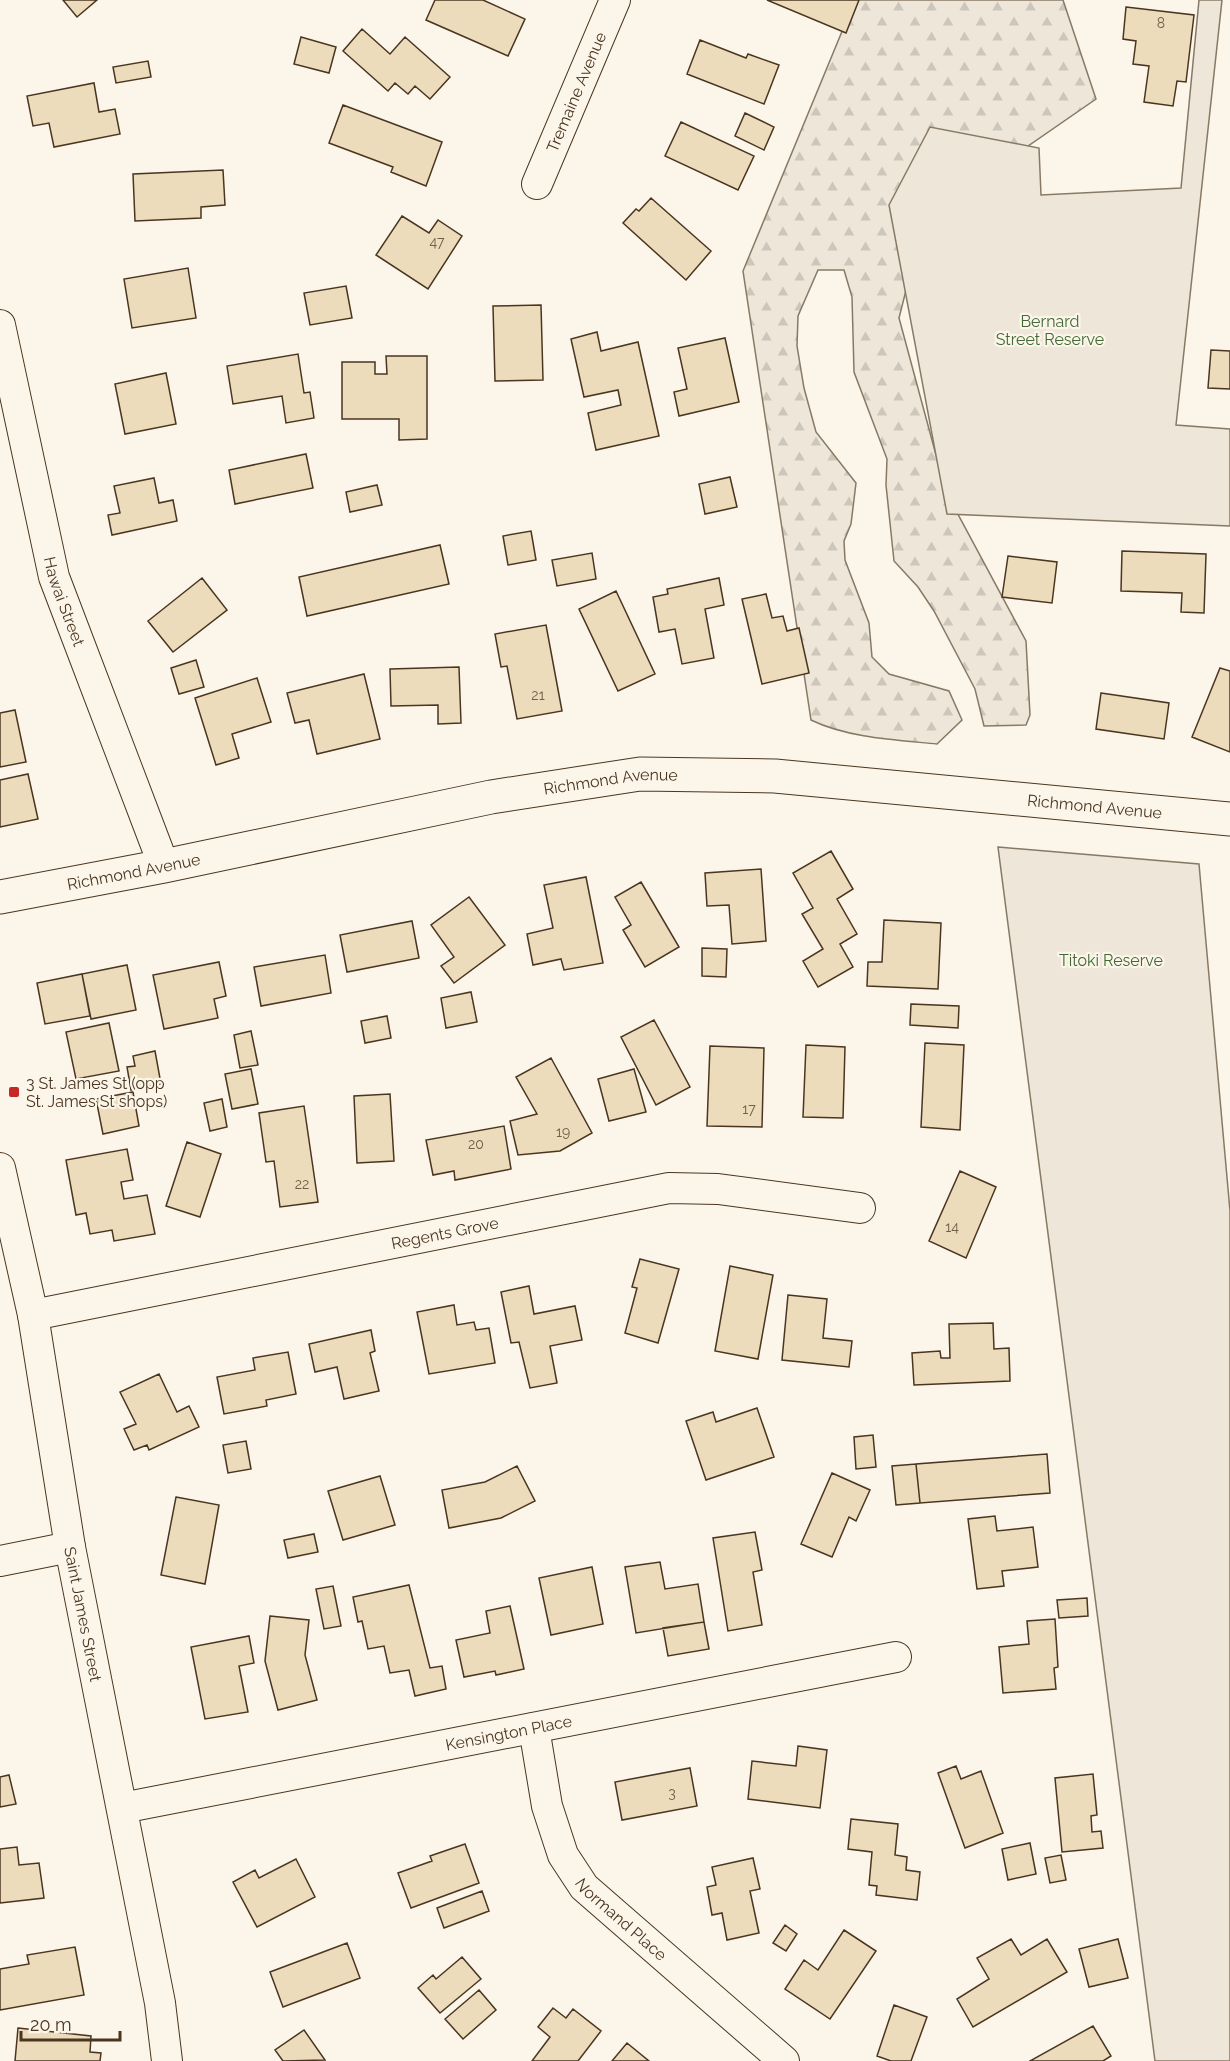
<svg xmlns="http://www.w3.org/2000/svg" width="1230" height="2061" viewBox="0 0 1230 2061" font-family="Raleway,sans-serif">
  <defs>
    <pattern id="forest-firs" width="22" height="20" patternUnits="userSpaceOnUse" patternTransform="scale(1.5)"><rect width="22" height="20" fill="#ede6d9"/><path d="M5 1l3.5 6h-7zM16 11l3.5 6h-7z" fill="#cdc6ba"/></pattern>
  </defs>
  <rect width="100%" height="100%" fill="#fbf6e9"/>
  <path fill="url(#forest-firs)" stroke="#887966" stroke-width="1.5" d="M855 0H1063L1096 99 982 178 928 203 899 318 946 492 1026 641 1030 715 1026 725 984 726 975 689 934 611 918 587 894 561 886 485 887 459 854 372 852 297 844 270H818L798 316 797 346 804 388 816 432 856 483 851 524 844 541 845 560 869 623 872 657 889 674 949 691 962 720 937 744C897 740 848 738 811 720L743 271Z"/>
  <path fill="#ede6d9" stroke="#887966" stroke-width="1.5" d="M1199 0H1222L1176 425 1230 429V526L947 514 889 205 930 127 1039 148 1041 195 1181 188Z
    M998 847 1199 864 1230 1211V2061H1155Z"/>
  <path fill="#ecdcbc" stroke="#4a3520" stroke-width="1.5" d="M63 0H97L77 17Z
    M435 0H483L525 19 508 56 426 20Z
    M767 0H859L846 33Z
    M1126 7 1194 15 1186 82 1177 81 1173 106 1144 102 1149 66 1133 64 1136 41 1123 39Z
    M362 29 390 54 405 37 450 77 430 99 415 86 408 94 395 83 388 91 343 51Z
    M301 37 336 47 329 73 294 64Z
    M700 40 746 58 748 54 779 65 764 104 687 74Z
    M148 61 151 77 116 83 113 67Z
    M94 83 99 112 115 109 120 134 54 147 49 123 33 126 27 96Z
    M343 105 442 142 426 186 391 172 393 167 329 143Z
    M745 113 774 127 764 150 735 136Z
    M681 122 754 156 738 190 665 156Z
    M223 170 225 205 201 207V218L135 221 133 174Z
    M651 198 711 251 686 280 623 223 636 209 639 211Z
    M402 216 429 233 438 220 462 236 428 289 376 255Z
    M188 268 196 318 132 328 124 279Z
    M346 286 352 318 310 325 304 293Z
    M541 305 543 380 495 381 493 306Z
    M597 332 601 351 638 342 659 436 596 450 588 413 621 405 618 390 584 397 571 339Z
    M725 338 739 402 679 416 674 392 687 389 678 348Z
    M1211 350 1230 351V389L1208 388Z
    M298 354 304 393 310 392 314 418 286 423 282 396 233 404 227 366Z
    M386 356H427V439L399 440V419H342V362H375V374H387Z
    M166 373 176 424 125 434 115 384Z
    M306 454 313 488 235 504 229 470Z
    M730 477 737 507 705 514 699 484Z
    M154 478 159 503 173 500 177 521 112 535 108 515 120 513 114 486Z
    M377 485 382 505 350 512 346 492Z
    M531 531 536 560 508 565 503 536Z
    M440 545 449 584 307 616 299 577Z
    M1122 551 1206 554 1204 613 1181 612 1182 593 1121 591Z
    M592 553 596 579 557 586 552 560Z
    M1008 556 1057 562 1052 603 1002 597Z
    M202 578 227 610 173 652 148 621Z
    M719 578 724 605 705 609 714 658 682 664 675 629 659 632 653 597 668 594 667 589Z
    M616 591 655 674 618 691 579 609Z
    M766 594 772 618 783 616 787 631 799 628 809 673 762 684 742 599Z
    M546 625 562 711 517 719 507 666 501 667 495 634Z
    M196 660 204 687 179 694 171 668Z
    M459 667 461 723 438 724V705L391 706 390 669Z
    M1220 668 1230 671V752L1192 737Z
    M364 674 380 739 317 754 309 720 295 723 287 693Z
    M257 678 271 722 232 734 239 758 216 765 195 698Z
    M1101 693 1169 703 1164 739 1096 729Z
    M15 710 26 762 0 767V713Z
    M28 774 38 819 0 827V780Z
    M831 851 853 889 837 899 857 934 840 944 853 967 818 987 803 961 823 949 802 914 813 908 793 873Z
    M761 869 766 941 732 944 729 905 707 906 705 873Z
    M586 877 603 963 564 970 561 959 533 965 527 934 553 928 544 885Z
    M641 882 679 947 645 967 623 930 631 925 615 897Z
    M469 897 505 945 454 983 441 966 454 957 431 925Z
    M884 920 941 923 938 989 867 986 868 962H882Z
    M412 921 419 958 347 972 340 935Z
    M702 948 727 949 726 977 702 976Z
    M325 955 331 993 261 1006 254 967Z
    M219 962 226 996 214 999 218 1018 164 1029 153 975Z
    M127 965 136 1010 91 1019 82 974Z
    M82 974 90 1016 45 1024 37 983Z
    M471 992 477 1022 446 1028 441 998Z
    M911 1004 959 1006 958 1028 910 1025Z
    M387 1016 391 1038 365 1043 361 1021Z
    M654 1020 690 1087 656 1105 621 1037Z
    M109 1023 119 1071 76 1079 66 1032Z
    M251 1031 258 1065 240 1068 234 1035Z
    M925 1043 964 1045 960 1130 921 1127Z
    M806 1045 845 1047 843 1118 803 1117Z
    M710 1046 764 1048 762 1127 707 1126Z
    M155 1051 161 1084 131 1090 127 1067 135 1066 133 1056Z
    M551 1058 592 1133 560 1151 518 1155 510 1121 537 1114 516 1077Z
    M251 1069 258 1104 232 1109 225 1074Z
    M634 1069 646 1112 609 1121 598 1079Z
    M133 1092 139 1126 103 1134 96 1099Z
    M390 1094 394 1161 357 1163 354 1096Z
    M222 1099 227 1127 210 1131 204 1103Z
    M304 1106 318 1202 280 1207 274 1161 266 1162 259 1113Z
    M504 1126 511 1169 455 1180 454 1171 433 1175 426 1140Z
    M187 1142 221 1154 200 1217 166 1206Z
    M127 1149 133 1180 121 1182 124 1199 147 1195 155 1234 114 1241 112 1230 90 1234 86 1213 76 1215 66 1160Z
    M960 1171 996 1187 966 1258 929 1241Z
    M640 1259 679 1269 658 1343 625 1333 637 1288 632 1287Z
    M730 1266 773 1275 758 1359 715 1351Z
    M529 1286 534 1314 575 1306 582 1340 550 1346 557 1383 530 1388 519 1342 511 1343 501 1292Z
    M788 1295 827 1299 823 1338 852 1341 849 1367 782 1360Z
    M454 1305 457 1325 474 1322 476 1330 489 1328 495 1363 429 1374 417 1312Z
    M993 1323 994 1349 1009 1348 1010 1381 914 1385 912 1353 940 1351 941 1358H950L949 1324Z
    M371 1330 375 1351 370 1353 379 1391 344 1399 337 1367 315 1372 309 1344Z
    M288 1352 296 1394 266 1400 267 1406 224 1414 217 1377 255 1370 253 1358Z
    M159 1374 177 1412 189 1406 199 1427 149 1450 147 1445 134 1450 124 1429 136 1424 120 1392Z
    M757 1408 774 1457 706 1480 686 1421 713 1412 716 1422Z
    M873 1435 876 1467 856 1469 854 1437Z
    M246 1441 251 1469 228 1473 223 1445Z
    M1047 1454 1050 1493 920 1503 916 1464Z
    M916 1464 920 1503 896 1505 892 1466Z
    M517 1466 535 1501 501 1518 449 1528 442 1490 485 1482Z
    M832 1473 870 1490 856 1521 849 1517 832 1557 801 1544Z
    M380 1476 395 1525 343 1540 328 1491Z
    M176 1497 219 1505 205 1584 161 1575Z
    M995 1516 997 1531 1033 1527 1038 1567 1002 1571 1004 1586 977 1589 968 1519Z
    M755 1532 762 1570 753 1572 762 1625 728 1631 713 1538Z
    M314 1534 318 1552 288 1558 284 1540Z
    M660 1562 665 1589 698 1584 704 1622 636 1633 625 1567Z
    M592 1567 603 1624 551 1635 539 1578Z
    M409 1585 430 1668 442 1666 446 1689 415 1696 409 1670 390 1673 384 1646 368 1649 362 1621 358 1622 353 1597Z
    M333 1586 341 1626 324 1629 316 1589Z
    M1087 1598 1088 1616 1059 1618 1057 1600Z
    M510 1606 524 1669 496 1675 495 1671 464 1677 456 1640 490 1633 486 1611Z
    M270 1616 309 1620 305 1655 317 1700 278 1710 265 1661Z
    M1055 1619 1058 1667 1054 1668 1056 1689 1003 1693 999 1647 1029 1644 1027 1621Z
    M704 1622 709 1649 668 1656 663 1628Z
    M249 1636 254 1663 239 1666 248 1712 205 1719 191 1647Z
    M798 1746 827 1750 820 1808 748 1799 752 1761 796 1766Z
    M956 1766 961 1779 981 1771 1003 1833 965 1848 938 1773Z
    M690 1768 697 1806 622 1820 615 1782Z
    M1093 1774 1097 1815 1091 1816 1092 1832 1101 1831 1103 1848 1062 1852 1055 1778Z
    M9 1775 16 1804 0 1807V1777Z
    M851 1819 898 1824 895 1855 907 1857 906 1870 920 1872 917 1900 876 1895 877 1886 869 1885 872 1852 848 1849Z
    M1030 1843 1036 1874 1008 1880 1002 1849Z
    M465 1844 479 1883 411 1908 398 1873 432 1861 430 1856Z
    M17 1847 19 1865 39 1863 44 1898 0 1903V1849Z
    M1061 1855 1066 1880 1050 1883 1045 1858Z
    M753 1858 760 1889 750 1891 759 1933 727 1940 722 1913 712 1915 707 1887 716 1885 712 1867Z
    M296 1859 315 1897 257 1927 233 1882 255 1870 259 1878Z
    M482 1891 489 1911 444 1928 437 1908Z
    M785 1925 797 1934 786 1951 773 1943Z
    M844 1930 876 1951 830 2019 785 1989 804 1960 818 1970Z
    M1011 1939 1021 1955 1047 1939 1067 1972 973 2027 957 1999 989 1979 977 1958Z
    M1118 1939 1128 1978 1089 1987 1079 1949Z
    M347 1943 360 1978 283 2007 270 1972Z
    M75 1947 84 1995 0 2010V1969L29 1964 27 1955Z
    M462 1957 481 1979 440 2013 418 1988 433 1975 436 1979Z
    M479 1990 496 2010 463 2039 445 2019Z
    M894 2005 927 2017 911 2061H891L877 2056Z
    M553 2008 566 2018 573 2009 601 2031 578 2061H532L550 2037 538 2027Z
    M1093 2026 1111 2056 1103 2061H1030Z
    M18 2028 91 2036 90 2052 101 2053 100 2061H15Z
    M304 2030 325 2060 283 2061 275 2050Z
    M627 2043 649 2061H612Z"/>
  <g fill="none" stroke-linecap="round" stroke-linejoin="round">
    <defs>
      <g id="minor">
        <path id="s1" d="M537 184 615 0"/>
        <path id="s2" d="M0 325 54 577 164 866"/>
        <path id="s3" d="M0 1168 33 1315 70 1547 160 2003 167 2061"/>
        <path id="s4" d="M33 1315 669 1188 718 1189 860 1208"/>
        <path d="M0 1561 70 1547"/>
        <path id="s5" d="M534 1728 547 1806 563 1855 584 1887 784 2061"/>
        <path id="s6" d="M122 1808 896 1657"/>
      </g>
      <g id="tertiary">
        <path id="s7" d="M0 897 164 866 491 797 640 774 775 776 1230 819"/>
      </g>
    </defs>
    <use href="#minor" stroke="#4a3520" stroke-width="32"/>
    <use href="#tertiary" stroke="#4a3520" stroke-width="35"/>
    <use href="#minor" stroke="#fbf6e9" stroke-width="30"/>
    <use href="#tertiary" stroke="#fbf6e9" stroke-width="33"/>
  </g>
  <rect fill="#c62828" stroke="#fbf6e9" stroke-width="2" x="8" y="1086" width="12" height="12" rx="3"/>
  <g text-anchor="middle" stroke-width="4.5" stroke-linejoin="round" paint-order="stroke">
    <g font-size="14" fill="#725f47">
      <text x="1161" y="28">8</text>
      <text x="437" y="247">47</text>
      <text x="538" y="700">21</text>
      <text x="749" y="1114">17</text>
      <text x="563" y="1137">19</text>
      <text x="476" y="1149">20</text>
      <text x="302" y="1189">22</text>
      <text x="952" y="1232">14</text>
      <text x="672" y="1798">3</text>
    </g>
    <g font-size="16" fill="#4a3520" stroke="#fbf6e9">
      <text dy="6" stroke="none"><textPath href="#s1" startOffset="100">Tremaine Avenue</textPath></text>
      <text dy="6" stroke="none"><textPath href="#s2" startOffset="284">Hawai Street</textPath></text>
      <text dy="6" stroke="none"><textPath href="#s7" startOffset="622">Richmond Avenue</textPath></text>
      <text dy="6" stroke="none"><textPath href="#s7" startOffset="1108">Richmond Avenue</textPath></text>
      <text dy="6" stroke="none"><textPath href="#s7" startOffset="136">Richmond Avenue</textPath></text>
      <text dy="6" stroke="none"><textPath href="#s4" startOffset="420">Regents Grove</textPath></text>
      <text dy="6" stroke="none"><textPath href="#s3" startOffset="454">Saint James Street</textPath></text>
      <text dy="6" stroke="none"><textPath href="#s6" startOffset="394">Kensington Place</textPath></text>
      <text dy="6" stroke="none"><textPath href="#s5" startOffset="218">Normand Place</textPath></text>
    </g>
    <g font-size="16" fill="#436837" stroke="#fbf6e9">
      <text x="1050" y="327">Bernard<tspan x="1050" dy="18">Street Reserve</tspan></text>
      <text x="1111" y="966">Titoki Reserve</text>
    </g>
    <g font-size="16" fill="#4a3520" stroke="#fbf6e9" text-anchor="start">
      <text x="26" y="1089">3 St. James St (opp<tspan x="26" dy="18">St. James St shops)</tspan></text>
    </g>
  </g>
  <path d="M21 2031v9h99v-9" fill="none" stroke="#4a3520" stroke-width="3"/>
  <text x="30" y="2031" font-size="18" fill="#4a3520" stroke="#fbf6e9" stroke-width="4.5" paint-order="stroke">20 m</text>
</svg>
